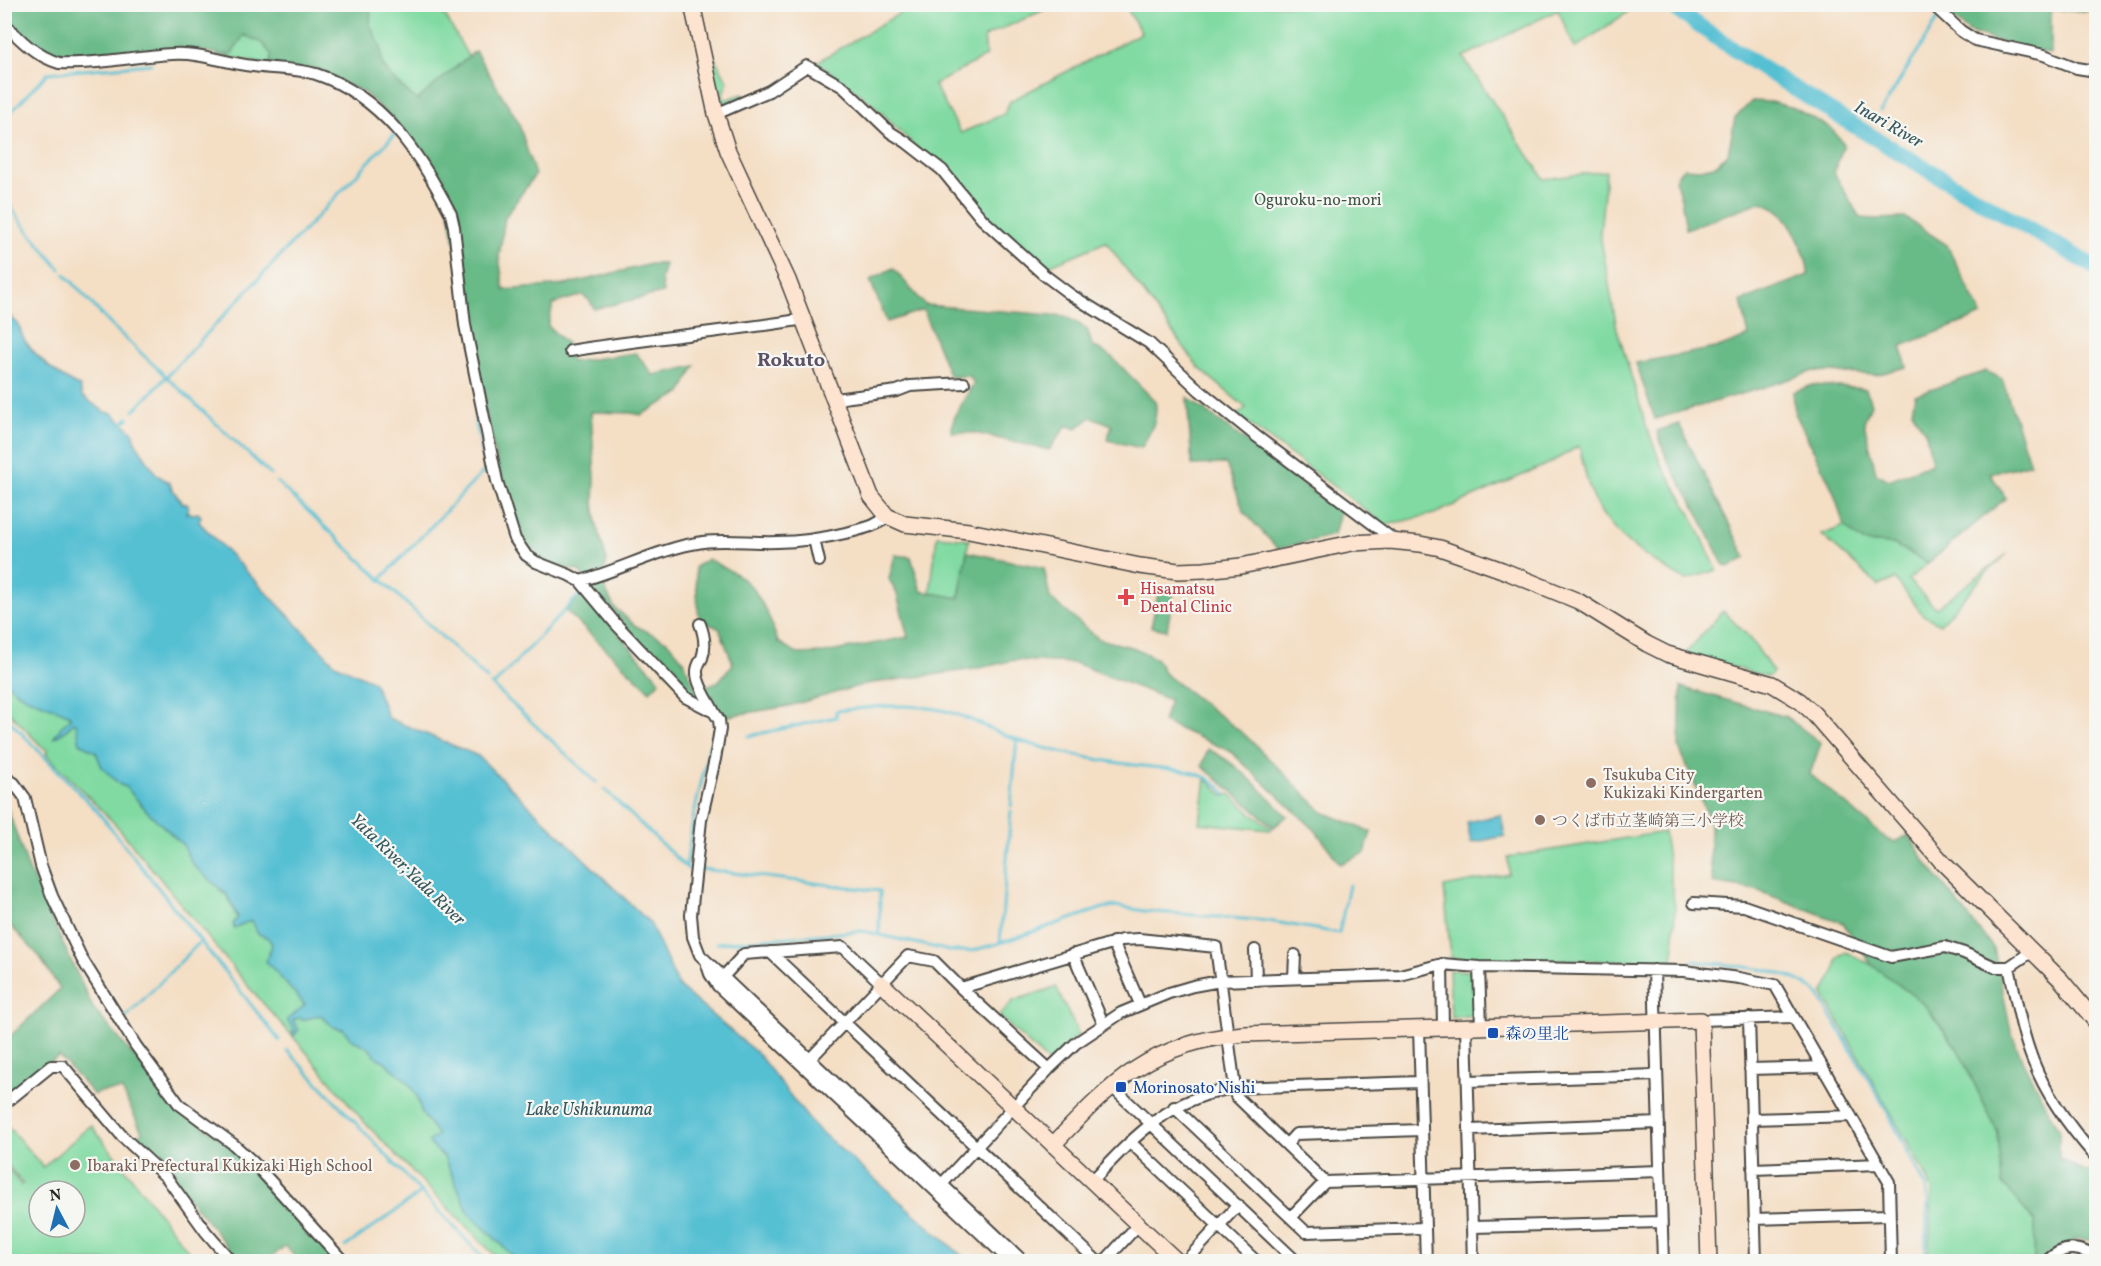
<svg xmlns="http://www.w3.org/2000/svg" width="2101" height="1266" viewBox="0 0 2101 1266" font-family="Vollkorn,'Noto Serif JP',serif">
  <rect width="100%" height="100%" fill="#f6f6f2"/>
  <filter id="ink" filterUnits="userSpaceOnUse"><feTurbulence type="fractalNoise" baseFrequency=".0167" numOctaves="2"/><feDisplacementMap in="SourceGraphic" scale="12" xChannelSelector="R" yChannelSelector="G"/><feConvolveMatrix kernelMatrix="1 2 1 2 8 2 1 2 1" color-interpolation-filters="sRGB"/></filter>
  <filter id="wash" filterUnits="userSpaceOnUse"><feTurbulence type="fractalNoise" baseFrequency=".008" numOctaves="4" result="noise"/><feDisplacementMap in="SourceGraphic" scale="24" xChannelSelector="R" yChannelSelector="G"/><feGaussianBlur stdDeviation="1.35" result="paint"/><feColorMatrix in="noise" values="0 0 0 0 0 0 0 0 0 0 0 0 0 0 0 0 0 1.4 0 .05"/><feComposite in="paint" operator="in"/></filter>
  <g filter="url(#wash)">
    <rect width="100%" height="100%" fill="#f4dec4"/>
    <path fill="#80daa1" stroke="#568266" stroke-width="1.5" fill-rule="evenodd" d="M257 5H433L446 17 474 67 403 128 365 93 336 79 217 55Z
      M906 5H1055L984 37 986 56 934 85 961 133 1004 114 1010 101 1141 33 1125 5H1638L1575 48 1558 10 1463 57 1544 179 1606 171 1600 234 1617 329 1646 425 1661 464 1690 512 1717 570 1685 580C1647 558 1607 535 1591 492 1585 477 1583 461 1579 446L1550 463 1434 514 1386 525 1237 415 1246 408 1199 368 1106 242 1044 268 974 206 873 104 817 62 907 9Z
      M714 57 728 82 723 93 725 100 743 94 744 98 722 108 710 60Z
      M1844 526 1863 542 1893 544 1928 563 1908 580 1936 608 2007 554 1987 572 1940 624 1923 615 1895 579 1879 586 1822 535Z
      M937 536 969 539 959 598 930 593Z
      M1723 611 1751 639 1773 672 1769 677 1685 654Z
      M5 680C20 701 48 703 70 715V719L61 727 54 738 66 731 74 722 77 723 80 743 96 752 102 767 119 784 126 787 147 811 183 845 193 865 218 886 221 892 227 895 240 924 252 919 260 935H265L270 940 298 996 305 1006 287 1020 295 1031 298 1030 293 1021 297 1018 306 1019 321 1015 333 1027 343 1029 351 1039 369 1048 377 1058 383 1060 408 1082 417 1096 422 1114 439 1136 430 1144 444 1157 469 1213 518 1261H500L365 1123 302 1047 247 985 117 826 46 754 47 750 41 746 5 708Z
      M1206 779 1224 796 1230 794 1253 815 1272 828 1270 830 1200 823Z
      M1664 832 1675 908 1673 962 1451 958 1444 887 1509 874 1508 857Z
      M1846 952 1872 965 1923 1003 1957 1048 1998 1133 2002 1183 2035 1222 2034 1261H1928L1932 1191 1927 1177 1823 994 1834 972 1838 957Z
      M1449 970 1477 971 1478 1015 1451 1018Z
      M1056 987 1079 1035 1050 1061H1047L999 1016 1013 1001Z
      M6 1124 43 1167 91 1125 196 1261H5V1165L21 1185 23 1184 5 1162ZM39 1191H75V1227H39Z"/>
    <path fill="#68ba87" stroke="#4a7259" stroke-width="1.5" d="M5 4 371 5 370 25 381 47 382 64 392 78 417 100 475 51 518 121 535 175 505 217 499 257 504 290 564 285 651 264H665L661 279 663 293 594 309 590 301 582 295 553 304 548 326 567 344 571 362 636 353 653 375 695 366 681 393 641 415 631 413 591 412 595 478 594 502 597 526 607 561 601 581 614 607 636 626 667 641 684 661 695 688 717 683 733 664 719 628 699 620 695 567 708 559 738 575 753 588 767 612 778 642 798 654 825 653 908 637 897 594 889 579 895 555 911 557 921 591 959 598 967 552 1044 568 1050 598 1099 639 1135 648 1157 659 1164 673 1245 735 1323 812 1371 832 1365 853 1340 864 1316 831 1230 751 1163 722 1170 700 1075 663 1015 660 975 669 866 684 789 706 723 717 687 694 590 586 579 571 542 563 528 551 521 542 512 521 497 464 479 380 447 198 402 128 365 93 336 79 270 63 271 54 262 43 244 35 231 55 191 50 81 59H58L46 54 7 20 5 17Z
      M2096 4V11L2051 10V54L2013 46 1969 32 1938 5Z
      M1752 101 1771 102 1794 108 1831 128 1844 144 1834 173 1860 218 1875 219 1906 218 1947 245 1982 315 1901 346 1907 367 1875 375 1814 371 1762 388 1655 419 1636 363 1721 347 1749 336 1741 301 1808 275C1809 258 1792 221 1778 210 1773 206 1766 204 1760 202L1686 229 1681 198 1675 179 1683 168 1700 169 1714 166 1728 154 1735 118Z
      M893 268 925 305 1065 316 1087 329 1092 345 1112 357 1155 401C1159 419 1150 433 1141 448L1107 440 1112 425 1092 417 1075 429 1067 425 1049 450 975 433 951 432 955 415 974 383 969 376 950 377 923 310 887 322 870 280Z
      M1986 371 2002 379 2030 464 1990 473 2006 498 1928 563 1893 544 1863 542 1844 526 1833 490 1795 413 1793 392 1813 385 1866 389 1871 404 1864 423 1876 473 1889 480 1932 463 1926 433 1912 411 1915 395Z
      M1187 397 1340 512 1334 535 1278 549 1244 512 1226 464 1192 465Z
      M1679 424 1746 558 1728 567 1723 564 1695 507 1667 460 1657 431Z
      M1159 591 1173 594 1167 630 1151 627Z
      M583 593 660 681 650 691 566 611Z
      M1681 687 1786 717 1821 743 1810 774 1888 840 1894 842 1909 835 1925 861 1994 949 2011 1031 2023 1062 2059 1131V1158L2085 1172 2096 1169V1242L2090 1240 2075 1239 2063 1256 2062 1261H2034L2035 1222 2002 1183 1998 1133 1957 1048 1923 1003 1872 965 1843 923 1756 890 1713 883 1710 856V821L1679 747Z
      M1208 749C1239 764 1263 792 1287 816L1274 827 1202 766Z
      M4 799 29 870 93 1008 176 1106 232 1147 340 1261H299L285 1246 267 1261H239L171 1176 134 1143 142 1132 122 1090 98 1092 94 1095 59 1056 5 1096V1041L60 989 39 956 5 920Z"/>
    <path fill="#57c0d3" stroke="#41767f" stroke-width="1.5" d="M5 310C8 314 14 320 18 324 21 328 21 336 25 341 40 361 58 376 80 387L82 396 105 412 112 413 134 433 135 442 157 475 170 483 171 487 182 503 187 504 189 507 186 513 188 512 193 514 198 513 201 516 199 522 335 664 374 682 388 718 478 756 650 923 679 987 758 1054 814 1126 968 1261H518L469 1213 444 1157 430 1144 429 1141 438 1135 422 1114 417 1096 408 1082 383 1060 377 1058 369 1048 351 1039 343 1029 333 1027 321 1015 306 1019 297 1018 293 1021 299 1030 294 1036 292 1033 295 1031 287 1020 305 1005 266 961 272 945C269 936 265 937 257 933L252 920 234 928 233 924 238 917 227 895 193 865 183 845 147 811 126 787 119 784 102 767 96 752 80 743 76 723 74 722 66 730 53 739 61 727 70 719V715C48 703 20 701 5 680Z
      M1501 815 1505 836 1471 843 1467 822Z"/>
    <g fill="none" stroke-linecap="round" stroke-linejoin="round">
      <path stroke="#57c0d3" stroke-width="3" d="M1881 111 1937 20
        M4 119 48 73 151 64
        M4 197 25 227 60 269
        M65 274 109 323 271 475
        M134 411 395 134
        M123 423 128 418
        M277 482 487 679
        M380 580 486 469 475 419
        M491 684 596 782
        M493 686 579 595
        M4 715 98 812 279 1040
        M749 736 836 717V711C870 707 903 703 936 709 965 714 990 730 1017 740 1061 754 1106 762 1151 767 1180 770 1207 770 1226 794
        M604 789 688 869
        M1011 806 1017 739
        M686 867 694 814 710 744
        M701 869 880 891 879 935
        M717 943 863 931 950 951H971L1000 943 1103 908 1116 906 1144 911 1268 921 1339 933 1349 885
        M1000 943 1011 811
        M1693 961C1732 966 1791 966 1819 995L1887 1111 1926 1187 1928 1202 1925 1262
        M124 1019 201 941
        M287 1050 487 1262
        M345 1247 422 1192"/>
      <path stroke="#57c0d3" stroke-width="16" d="M1668 4C1805 102 1952 183 2096 268"/>
    </g>
  </g>
  <g filter="url(#ink)">
    <g fill="none" stroke-linecap="round" stroke-linejoin="round">
      <defs>
        <path id="street" d="M1932 4 1961 31 1975 40 2044 55 2077 68 2096 71
          M4 23C20 40 36 56 59 63 97 65 134 56 172 54 200 52 225 63 253 66 274 69 295 68 316 74 382 96 420 154 451 214L454 227 465 325 497 481 515 539 526 555 536 562 569 575 580 581 615 623 685 697 714 712 719 720 720 729 715 759 701 820 691 915 693 937 700 955 1024 1262
          M716 114 769 91 807 66 843 87 890 132 906 142 942 170 982 219 1043 274 1071 295 1149 343 1199 390 1256 436 1390 537
          M570 351C648 338 726 332 804 319
          M835 399 897 391 910 386 964 383
          M814 539 819 561
          M580 581C621 570 660 548 703 542 728 539 752 543 777 542 802 542 825 538 850 532 864 528 876 527 887 516
          M700 624C704 634 706 647 702 658 700 662 697 666 697 671 696 684 709 701 714 712
          M4 777 14 783 25 798 41 866 52 896 82 959 136 1046 179 1104 233 1144 253 1162 344 1262
          M1694 903 1744 906 1891 957 1945 947 1964 953 1995 967H2009
          M1113 942 1140 1004
          M1255 950 1256 980
          M770 952 1098 1262
          M2031 952 2009 967C2016 998 2021 1031 2033 1061 2047 1097 2071 1129 2096 1157
          M1073 954 1103 1023
          M1442 964 1443 1028
          M707 965 710 974 718 986 1011 1262
          M1479 967 1481 1027
          M1654 970 1663 1262
          M723 977 744 954 843 947 881 983
          M1294 978 1295 955
          M961 988 1049 1069
          M1749 1018 1756 1262
          M1701 1020 1793 1017
          M1466 1027 1473 1262
          M1419 1028 1426 1262
          M810 1059 908 956 934 961 961 988 1122 940 1139 939 1216 947 1236 1096 1325 1182 1660 1171
          M1750 1069 1822 1067
          M1468 1081 1657 1075
          M1111 1086 1297 1262
          M4 1104 51 1066H63L122 1136 167 1178 206 1232 232 1262
          M1174 1107 1306 1232 1425 1228
          M1752 1119 1851 1116
          M1469 1130 1659 1123
          M1130 1142 1257 1262
          M1287 1144 1296 1134 1422 1130
          M1753 1169 1879 1164
          M1092 1181C1135 1136 1169 1098 1234 1088L1420 1082
          M942 1184 1049 1069 1076 1043 1121 1013 1169 993 1193 986 1220 981 1400 975 1442 964 1479 967 1684 971 1739 978 1775 985 1889 1182 1891 1262
          M1291 1217 1325 1182
          M1754 1219 1889 1215
          M1473 1227 1661 1222
          M1104 1262 1138 1225
          M1185 1262 1238 1205
          M2046 1262C2062 1245 2078 1246 2096 1257"/>
        <path id="secondary" d="M692 4 716 114 728 151 788 280 871 496 887 516 905 524 969 531 1140 566 1178 571 1204 570 1241 566 1352 543 1390 541 1420 544 1440 548 1502 570 1578 601 1647 644 1667 654 1772 684 1800 701 1813 713 1943 863 2061 980 2096 1022
          M881 983 1178 1262
          M1053 1145C1113 1081 1152 1042 1244 1034L1701 1020 1709 1262"/>
      </defs>
      <use href="#street" stroke="#494642" stroke-width="14"/>
      <use href="#secondary" stroke="#494642" stroke-width="18"/>
      <use href="#street" stroke="#fff" stroke-width="10"/>
      <use href="#secondary" stroke="#fde4d1" stroke-width="15"/>
    </g>
  </g>
  <path fill="#e0444e" stroke="#f6f6f2" stroke-width="2" d="M1123 588h6v6h6v6h-6v6h-6v-6h-6v-6h6z"/>
  <g fill="#8d6e63" stroke="#f6f6f2" stroke-width="2">
    <circle cx="1591" cy="783" r="6"/>
    <circle cx="1540" cy="820" r="6"/>
    <circle cx="75" cy="1165" r="6"/>
  </g>
  <g fill="#1a4fb4" stroke="#f6f6f2" stroke-width="2">
    <rect x="1487" y="1027" width="12" height="12" rx="3"/>
    <rect x="1115" y="1081" width="12" height="12" rx="3"/>
  </g>
  <g text-anchor="middle" stroke-width="4.5" stroke-linejoin="round" paint-order="stroke">
    <g font-size="16" fill="#405748" stroke="#f6f6f2">
      <text x="1318" y="205">Oguroku-no-mori</text>
    </g>
    <g font-size="16" fill="#be3a42" stroke="#f6f6f2" text-anchor="start">
      <text x="1140" y="594">Hisamatsu<tspan x="1140" dy="18">Dental Clinic</tspan></text>
    </g>
    <g font-size="16" fill="#785e54" stroke="#f6f6f2" text-anchor="start">
      <text x="1603" y="780">Tsukuba City<tspan x="1603" dy="18">Kukizaki Kindergarten</tspan></text>
      <text x="1552" y="826">つくば市立茎崎第三小学校</text>
      <text x="87" y="1171">Ibaraki Prefectural Kukizaki High School</text>
    </g>
    <g font-size="16" fill="#164399" stroke="#f6f6f2" text-anchor="start">
      <text x="1505" y="1039">森の里北</text>
      <text x="1133" y="1093">Morinosato Nishi</text>
    </g>
    <g font-size="18" font-style="italic" fill="#38585d" stroke="#f6f6f2">
      <text transform="translate(1889 124) rotate(30)" y="6">Inari River</text>
      <text transform="translate(408 869) rotate(44)" y="6">Yata River;Yada River</text>
      <text x="589" y="1115">Lake Ushikunuma</text>
    </g>
    <g font-size="20" font-weight="bold" fill="#5c5266" stroke="#f6f6f2">
      <text x="791" y="366">Rokuto</text>
    </g>
  </g>
  <rect width="2101" height="1266" fill="none" stroke="#f6f6f2" stroke-width="24"/>
  <g transform="translate(57 1209) rotate(353)"><circle r="28" fill="#f6f6f2" stroke="#a5a5a2" stroke-width="1.5"/>
  <path d="M0-4.5L10 22L0 15L-10 22Z" fill="#1f6fb2"/>
  <text y="-9" font-size="16" font-weight="bold" text-anchor="middle" fill="#2b2b2b">N</text>
  </g>
</svg>
